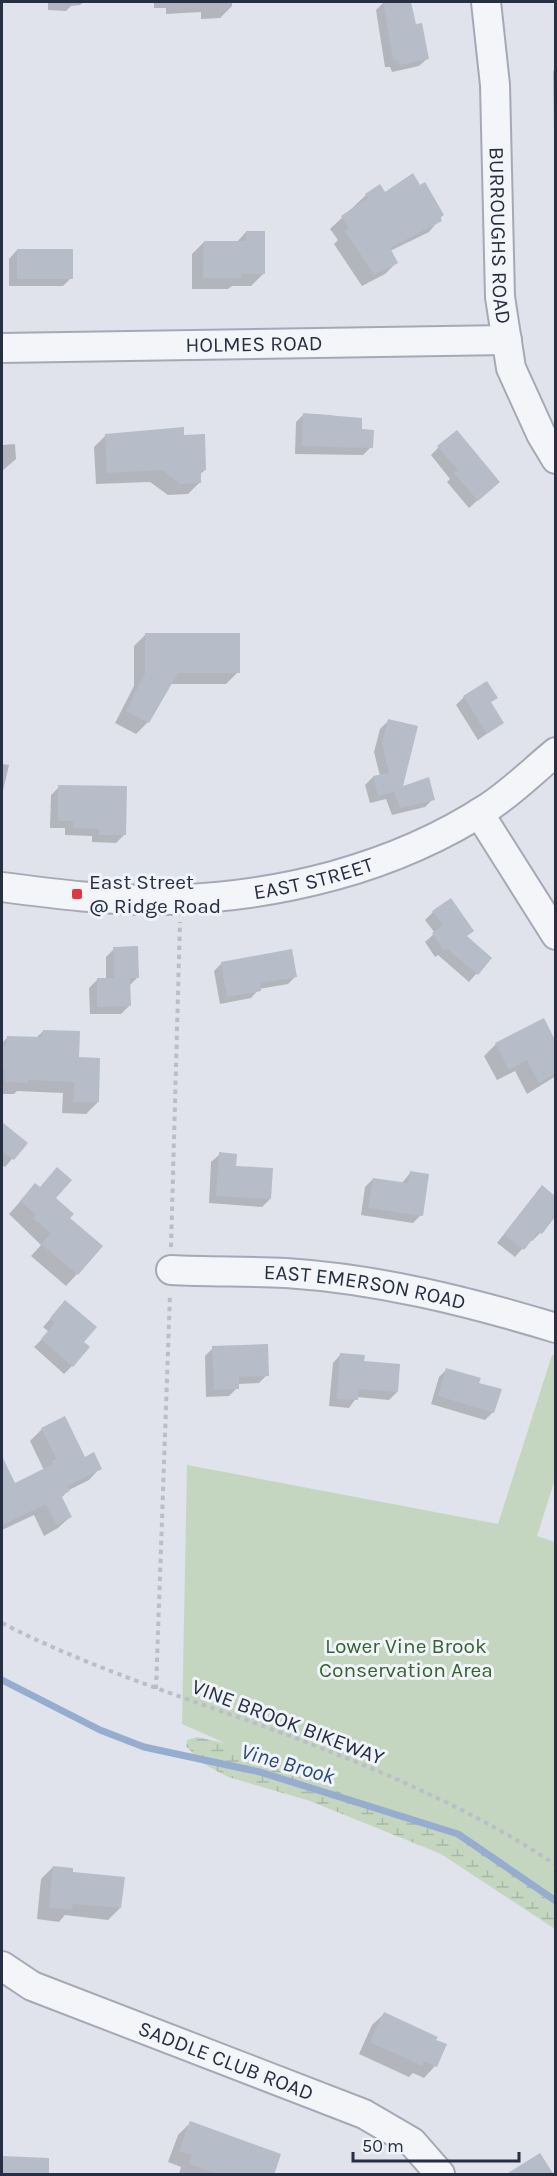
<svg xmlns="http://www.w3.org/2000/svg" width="557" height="2176" viewBox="0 0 557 2176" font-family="Karla,sans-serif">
  <defs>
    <pattern id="wetland-marsh" width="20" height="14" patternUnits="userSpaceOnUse" patternTransform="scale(1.5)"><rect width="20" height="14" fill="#c4d6c0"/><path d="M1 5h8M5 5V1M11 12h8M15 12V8" fill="none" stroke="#a8b8a6"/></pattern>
  </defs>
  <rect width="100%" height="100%" fill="#e0e3eb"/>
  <path fill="url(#wetland-marsh)" d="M197 1737 229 1744 555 1879V1929L441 1854 310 1801 228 1777 202 1763 186 1746 187 1740Z"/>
  <path fill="#c4d6c0" d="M552 1355 556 1356 555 1479 537 1536 555 1542V1886L507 1861 293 1773 182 1724 187 1465 498 1524Z"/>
  <path fill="#0003" d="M17 2H84L80 5 71 6 66 11 48 10V3Z
    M154 2H232V6L220 18 201 19V12L166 14V8H154Z
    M384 2H410L415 26 428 58 419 66 392 72 390 67H385L376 10Z
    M556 69V135H554L553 71Z
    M384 194 443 215 429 232 390 251 397 262 385 274 362 286 334 244 338 240 330 229 366 195Z
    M246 232 263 274 251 286H232L228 289H192V254L204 242 236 243Z
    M17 250 71 278 63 286H9V259Z
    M304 414 332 415V419L361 431 371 447 363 455 295 454 296 422Z
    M2 425 3 445 15 444 16 459 2 471Z
    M106 435 183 437 205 470 199 475 200 482 188 494 168 495 150 482 96 484 94 447Z
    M439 447 498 482 469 508 447 482 450 479 431 455Z
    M146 634 238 672 226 684H170L148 722 136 734 115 723 134 686V646Z
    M464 697 496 698 490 703 502 723 478 740 456 705Z
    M388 721 401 788 433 799 425 807 392 815 386 799 370 803 365 785 373 777 380 776 374 752 380 729Z
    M2 764 9 765 2 795Z
    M59 787 124 835 116 843 92 842V836L65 835V828H50L51 795Z
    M433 912 490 958 469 982 438 955 435 957 425 942 435 933 425 920Z
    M114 949 138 977 129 986V1006L121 1014H90L89 988 97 980H106V957Z
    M222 963 296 976 288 984 259 989 251 998 220 1004 214 971Z
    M543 1020 555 1042 551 1046 556 1055V1076L527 1094 515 1071 497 1080 484 1056 496 1044Z
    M43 1031 77 1059 98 1102 86 1114 62 1113 63 1093 17 1091 14 1094H2V1043L7 1038H36Z
    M2 1124 26 1143 5 1167 2 1165Z
    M220 1154 270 1199 262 1207 209 1203 211 1162Z
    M410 1173 421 1215 413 1223 361 1215 365 1187 373 1179 402 1183Z
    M35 1185 54 1198 68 1218 77 1274 66 1286 31 1256 41 1245 9 1214Z
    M542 1187 556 1198V1215L540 1233 532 1241 530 1240 515 1257 497 1243Z
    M58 1310 82 1342 72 1366 64 1374 34 1347 49 1332 43 1327Z
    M213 1348 267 1375 259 1383 237 1384V1388L229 1396 206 1397 205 1356Z
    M341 1354 363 1362 397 1392 389 1400 357 1397 349 1408 329 1406 333 1363Z
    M447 1369 478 1384 493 1412 485 1420 431 1404 439 1377Z
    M42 1429 100 1468 89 1480 69 1490 61 1498 70 1517 58 1528 44 1536 34 1515 2 1530V1476L8 1473 14 1485 44 1470 30 1441Z
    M53 1867 71 1873 120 1908 108 1920 65 1915 59 1922 37 1919 41 1879Z
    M384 2014 435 2066 424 2078 413 2073 409 2077 359 2054 372 2025Z
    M190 2123 272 2174H179L181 2167 168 2162 178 2135Z"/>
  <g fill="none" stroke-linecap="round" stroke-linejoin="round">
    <path stroke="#97adcf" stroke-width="7" d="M2 1680 100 1730 144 1747 260 1772 458 1834 556 1901"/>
  </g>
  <path fill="#b7bcc9" d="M383 2H411L416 24 422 23 429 59 400 65 398 60H393Z
    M413 173 420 185 425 182 444 215 440 217 442 221 390 248 398 263 374 275 345 231 349 228 341 216 368 198 365 194 380 184 385 192Z
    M246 231H265V274H242L241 278H203L204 241H246Z
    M17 249H73V279H17Z
    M303 413 362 418V429L374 430 373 448 302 446Z
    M184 427V435L205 434 206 470H201V483L180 484 162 470 107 473 105 434Z
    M457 430 500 482 478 501 454 473 458 470 437 446Z
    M145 633H240V673H178L149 723 126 711 145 673Z
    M487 681 498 698 491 702 504 723 487 734 463 696Z
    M388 719 418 726 403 786 429 777 435 800 400 808 394 792 378 796 373 776 389 773 382 743Z
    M58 785 127 786 126 835H99V829L73 828V821H58Z
    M451 898 474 931 467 936 492 958 478 975 446 948 443 950 432 933 443 925 432 911Z
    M138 946 139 978H130L131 1006 97 1007V978H114L113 947Z
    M292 949 297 977 260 983 261 991 227 997 221 962Z
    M544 1018 555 1040V1074L539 1083 527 1060 509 1070 495 1043Z
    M43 1030 80 1031 79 1057 100 1058 99 1102H73L74 1082 28 1080V1083L5 1082V1070L2 1069V1045L6 1046 7 1036 42 1037Z
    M2 1122 28 1143 14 1160 2 1151Z
    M219 1152 237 1154 236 1166 273 1168 271 1199 216 1196Z
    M57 1167 72 1180 56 1198 74 1214 70 1218 103 1246 78 1275 41 1244 51 1233 33 1218 36 1215 20 1201 35 1183 40 1187Z
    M410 1171 429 1174 423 1216 368 1208 373 1178 408 1183Z
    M542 1185 555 1196V1217L542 1234 538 1232 524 1250 504 1234Z
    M65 1300 97 1327 84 1342 90 1347 73 1367 41 1339 55 1323 50 1318Z
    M268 1344 269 1376 239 1377V1389L214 1390 212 1346Z
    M340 1353 365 1355 364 1361 400 1364 398 1392 359 1389 358 1400 337 1399Z
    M446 1368 481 1378 479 1383 502 1389 494 1413 438 1396Z
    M65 1416 85 1457 94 1452 102 1469 67 1486 70 1491 61 1495 72 1517 56 1525 46 1504 2 1525V1456L15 1483 53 1464 51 1461 56 1459 41 1428Z
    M53 1866 73 1868V1872L125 1877 121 1908 73 1904 72 1910 49 1908Z
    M384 2012 438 2037 436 2040 447 2044 437 2067 424 2061 422 2066 370 2042Z
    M190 2121 281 2154 274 2175H220L189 2164 192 2155 179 2151Z
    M540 2153 554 2175H505Z
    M2 2156 49 2158V2175H2Z"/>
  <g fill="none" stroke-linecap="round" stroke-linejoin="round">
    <defs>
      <g id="minor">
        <path id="s1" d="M486 2 495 85 500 297 511 368 541 434 556 459"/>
        <path id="s2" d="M2 348 507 340"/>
        <path d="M479 813 556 935"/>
        <path id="s3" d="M2 887C55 894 111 901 165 900 278 897 394 869 489 807 513 791 534 770 556 752"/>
        <path id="s4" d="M171 1270C209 1272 248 1271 286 1273 378 1279 467 1301 556 1328"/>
        <path id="s5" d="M2 1966 32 1986 364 2114 412 2142 440 2174"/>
      </g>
    </defs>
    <use href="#minor" stroke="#a5a9b6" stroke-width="32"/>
    <path stroke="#bbbec6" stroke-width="4" stroke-dasharray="4.5 4.5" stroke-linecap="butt" d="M171 1247 180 922
      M2 1623C93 1670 194 1700 290 1736 382 1771 474 1810 556 1865
      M156 1689 170 1294"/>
    <use href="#minor" stroke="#f4f5f8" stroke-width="28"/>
  </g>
  <rect fill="#dd3841" stroke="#f0f3f8" stroke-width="2" x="71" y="888" width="12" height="12" rx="3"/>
  <g text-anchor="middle" stroke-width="6" stroke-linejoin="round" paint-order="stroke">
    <g font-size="21" fill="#272f44" stroke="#f0f3f8">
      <text dy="7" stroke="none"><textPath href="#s1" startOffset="234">BURROUGHS ROAD</textPath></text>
      <text dy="7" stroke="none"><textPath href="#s2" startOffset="252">HOLMES ROAD</textPath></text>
      <text dy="7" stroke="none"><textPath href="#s3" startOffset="314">EAST STREET</textPath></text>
      <text dy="7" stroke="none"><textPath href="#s4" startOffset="195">EAST EMERSON ROAD</textPath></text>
      <text transform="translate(288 1722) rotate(21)" y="7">VINE BROOK BIKEWAY</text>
      <text dy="7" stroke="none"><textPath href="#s5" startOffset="244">SADDLE CLUB ROAD</textPath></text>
    </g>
    <g font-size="21" fill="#272f44" stroke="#f0f3f8" text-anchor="start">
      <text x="89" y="889">East Street<tspan x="89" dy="24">@ Ridge Road</tspan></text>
    </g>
    <g font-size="21" fill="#376232" stroke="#f0f3f8">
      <text x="406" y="1653">Lower Vine Brook<tspan x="406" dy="24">Conservation Area</tspan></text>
    </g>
    <g font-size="22" font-style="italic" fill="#2c497d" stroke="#f0f3f8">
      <text transform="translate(288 1763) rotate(16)" y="8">Vine Brook</text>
    </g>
  </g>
  <rect width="557" height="2176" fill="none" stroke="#272f44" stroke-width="6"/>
  <path d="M353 2152v9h166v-9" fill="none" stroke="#272f44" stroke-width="3"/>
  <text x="362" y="2152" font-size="18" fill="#272f44" stroke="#f0f3f8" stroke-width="4.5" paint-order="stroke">50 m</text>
</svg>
